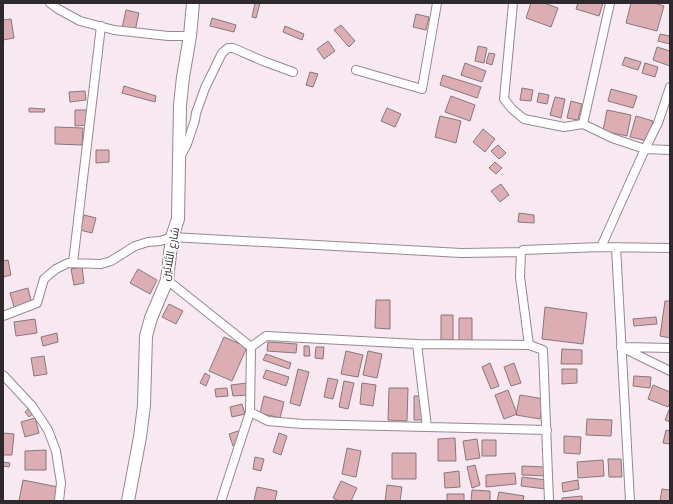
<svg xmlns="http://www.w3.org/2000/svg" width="673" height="504" viewBox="0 0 673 504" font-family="Overpass,Cairo,sans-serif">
  <rect width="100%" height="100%" fill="#f7e8f2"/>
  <path fill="#dcaeb3" stroke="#887779" d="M255 3H260L256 18 252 17Z
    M531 3H544L558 8 551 27 526 18Z
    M578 3H603L599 16 576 9Z
    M631 3H654L664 6 657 31 626 23Z
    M126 10 139 13 135 31 122 28Z
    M416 14 429 17 426 30 413 27Z
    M212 18 236 25 234 32 210 26Z
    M11 19 14 38 3 40V20Z
    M341 25 355 41 349 47 334 30Z
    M285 26 304 34 302 40 283 32Z
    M660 34 670 36V44L658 41Z
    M328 41 335 51 324 59 317 49Z
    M478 46 487 48 484 63 475 61Z
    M657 47 670 51V66L653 60Z
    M489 53 495 54 492 65 486 63Z
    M625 57 641 62 638 70 622 65Z
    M465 63 486 71 482 82 461 75Z
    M645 63 658 67 655 77 642 73Z
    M310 72 318 74 313 87 306 85Z
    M443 75 481 87 477 98 440 85Z
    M124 86 156 96 155 102 122 93Z
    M522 88 533 90 531 101 520 100Z
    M611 89 637 96 633 108 608 101Z
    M85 91 86 100 70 102 69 92Z
    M539 93 549 95 547 104 537 102Z
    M451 96 475 105 470 121 445 112Z
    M555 97 565 99 561 118 550 115Z
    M571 101 582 104 578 120 567 118Z
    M29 108 45 109 44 112H29Z
    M387 108 401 114 395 127 381 121Z
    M75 110H89V125L75 126Z
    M607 110 631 115 627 136 603 131Z
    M440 116 461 121 456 143 435 137Z
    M636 116 653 121 648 141 630 137Z
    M55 127 83 128 82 145 55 144Z
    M483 129 495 139 485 152 473 142Z
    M498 145 506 153 499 159 491 151Z
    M96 150H109V162L96 163Z
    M495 162 502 168 496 174 489 168Z
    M501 184 509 195 500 202 491 191Z
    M519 213 534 215V223L518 222Z
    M84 215 96 218 92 233 80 230Z
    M8 260 11 275 3 277V261Z
    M82 267 84 283 74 285 71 269Z
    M138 269 157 280 150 294 130 283Z
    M28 288 32 305 15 310 10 293Z
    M376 300H390V329L375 328Z
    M665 301H670V338L660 336Z
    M169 304 183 311 176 324 162 317Z
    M545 307 587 313 583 344 542 339Z
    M441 315H453V340H441Z
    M656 317 657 324 634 326 633 319Z
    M459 318H472V342H459Z
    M35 319 37 333 16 336 14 322Z
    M57 333 58 342 43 346 41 337Z
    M224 337 247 347 232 381 209 371Z
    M268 342 297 344 296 353 267 351Z
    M304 346H309L310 356H304Z
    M316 347H324L323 359 315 358Z
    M562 349 582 350V364H561Z
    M346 351 363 355 358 377 341 374Z
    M368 351 382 354 377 378 363 375Z
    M266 354 291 363 289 369 263 360Z
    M44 356 47 374 34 376 31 358Z
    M490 363 499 386 491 389 482 367Z
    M514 363 521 383 511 386 504 367Z
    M298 369 309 372 300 406 290 403Z
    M562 369H577V383L562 384Z
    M266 370 289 377 286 386 263 378Z
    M205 373 210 376 206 386 200 383Z
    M634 376 651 377 650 388 633 386Z
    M328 378 338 380 333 399 324 397Z
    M344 381 354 383 348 409 339 407Z
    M247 383 248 395 233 396 231 385Z
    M362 383 376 385 373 406 360 404Z
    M653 385 670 392V402L668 407 648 399Z
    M227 388 228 396 216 397 215 389Z
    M389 388H408L407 421 388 420Z
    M508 390 517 414 504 419 495 395Z
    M520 395 544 399 540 419 516 415Z
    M264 396 284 402 280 418 260 413Z
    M414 396H424L423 420H414Z
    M242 404 245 414 232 417 230 407Z
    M28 409 33 414 29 417 25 412Z
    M669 410H670V422L665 420Z
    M35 418 39 433 25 437 21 422Z
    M587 419 612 420 611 436 586 435Z
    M666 430 670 431V444L663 443Z
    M238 431 242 443 233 446 229 434Z
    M3 433 14 434 12 455H3Z
    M279 433 287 436 281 455 273 452Z
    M564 436 581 437 580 454 564 453Z
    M455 438 456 461H438V439Z
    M477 439 480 458 466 460 463 441Z
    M482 440H496V456H482Z
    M347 448 361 451 356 477 342 474Z
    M46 450V470H25V451Z
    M392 453H416V479H392Z
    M255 457 264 459 261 471 253 469Z
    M608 459H621L622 477H609Z
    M603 460 604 476 578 478 577 462Z
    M3 462 10 463 9 467 3 466Z
    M475 465 480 485 472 488 467 467Z
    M522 466 546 467V476L522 475Z
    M459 471 460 487 445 488 444 473Z
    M515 473 516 484 486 487V475Z
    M522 477 547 480 546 489 521 486Z
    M23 480 58 487 55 501H19Z
    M578 480 579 489 563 492 562 483Z
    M341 481 357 488 351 501H339L333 498Z
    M387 485 402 487 400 501H385Z
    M257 487 277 491 275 501H254Z
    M662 489 670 490V501H660Z
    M472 490 490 491V501H471Z
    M499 492 524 496 523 501H497Z
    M447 494H464V501H447Z
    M582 496V501H562V498Z"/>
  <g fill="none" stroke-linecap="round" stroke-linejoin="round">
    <defs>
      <path id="street" d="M50 3 58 9 80 21 114 30 168 36H190
        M513 3 504 99 512 109 524 119 564 127 583 124 612 138 645 149 670 150
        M356 70 422 89 437 3
        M583 124 610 3
        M181 155 187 144 195 120 196 113 205 88 222 53 228 48H233L263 61 293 72
        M601 247 645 149 658 123 670 87
        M616 247 630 501
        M73 263 101 26
        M167 280 251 347 250 412 221 501
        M3 316 37 303 44 279 56 269 68 263 101 264 111 261 135 246 148 242 160 241 172 237 461 253 521 252
        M417 344 427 427
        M251 347 266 336 417 344 529 345
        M621 347 670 371
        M624 347 670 348
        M3 375 32 406 48 430 56 451 61 483 59 501
        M250 412 268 421 302 424 547 430
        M549 501 543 350 529 345 520 277 521 252 523 250 601 247 670 248"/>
      <path id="secondary" d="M128 501 140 437 144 405 146 336 151 318 167 280 172 237 178 219 180 105 183 77 190 36 193 3"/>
    </defs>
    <use href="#street" stroke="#968891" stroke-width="10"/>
    <use href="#secondary" stroke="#968891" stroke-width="14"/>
    <use href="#street" stroke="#fff" stroke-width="8"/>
    <use href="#secondary" stroke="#fff" stroke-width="12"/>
  </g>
  <g text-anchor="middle" stroke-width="3.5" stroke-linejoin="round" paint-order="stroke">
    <g font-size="11" fill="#2e292c" stroke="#fff">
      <text transform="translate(170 254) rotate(-79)" y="4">شارع الثلاثين</text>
    </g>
  </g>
  <rect width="673" height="504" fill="none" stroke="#2e292c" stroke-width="8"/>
</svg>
